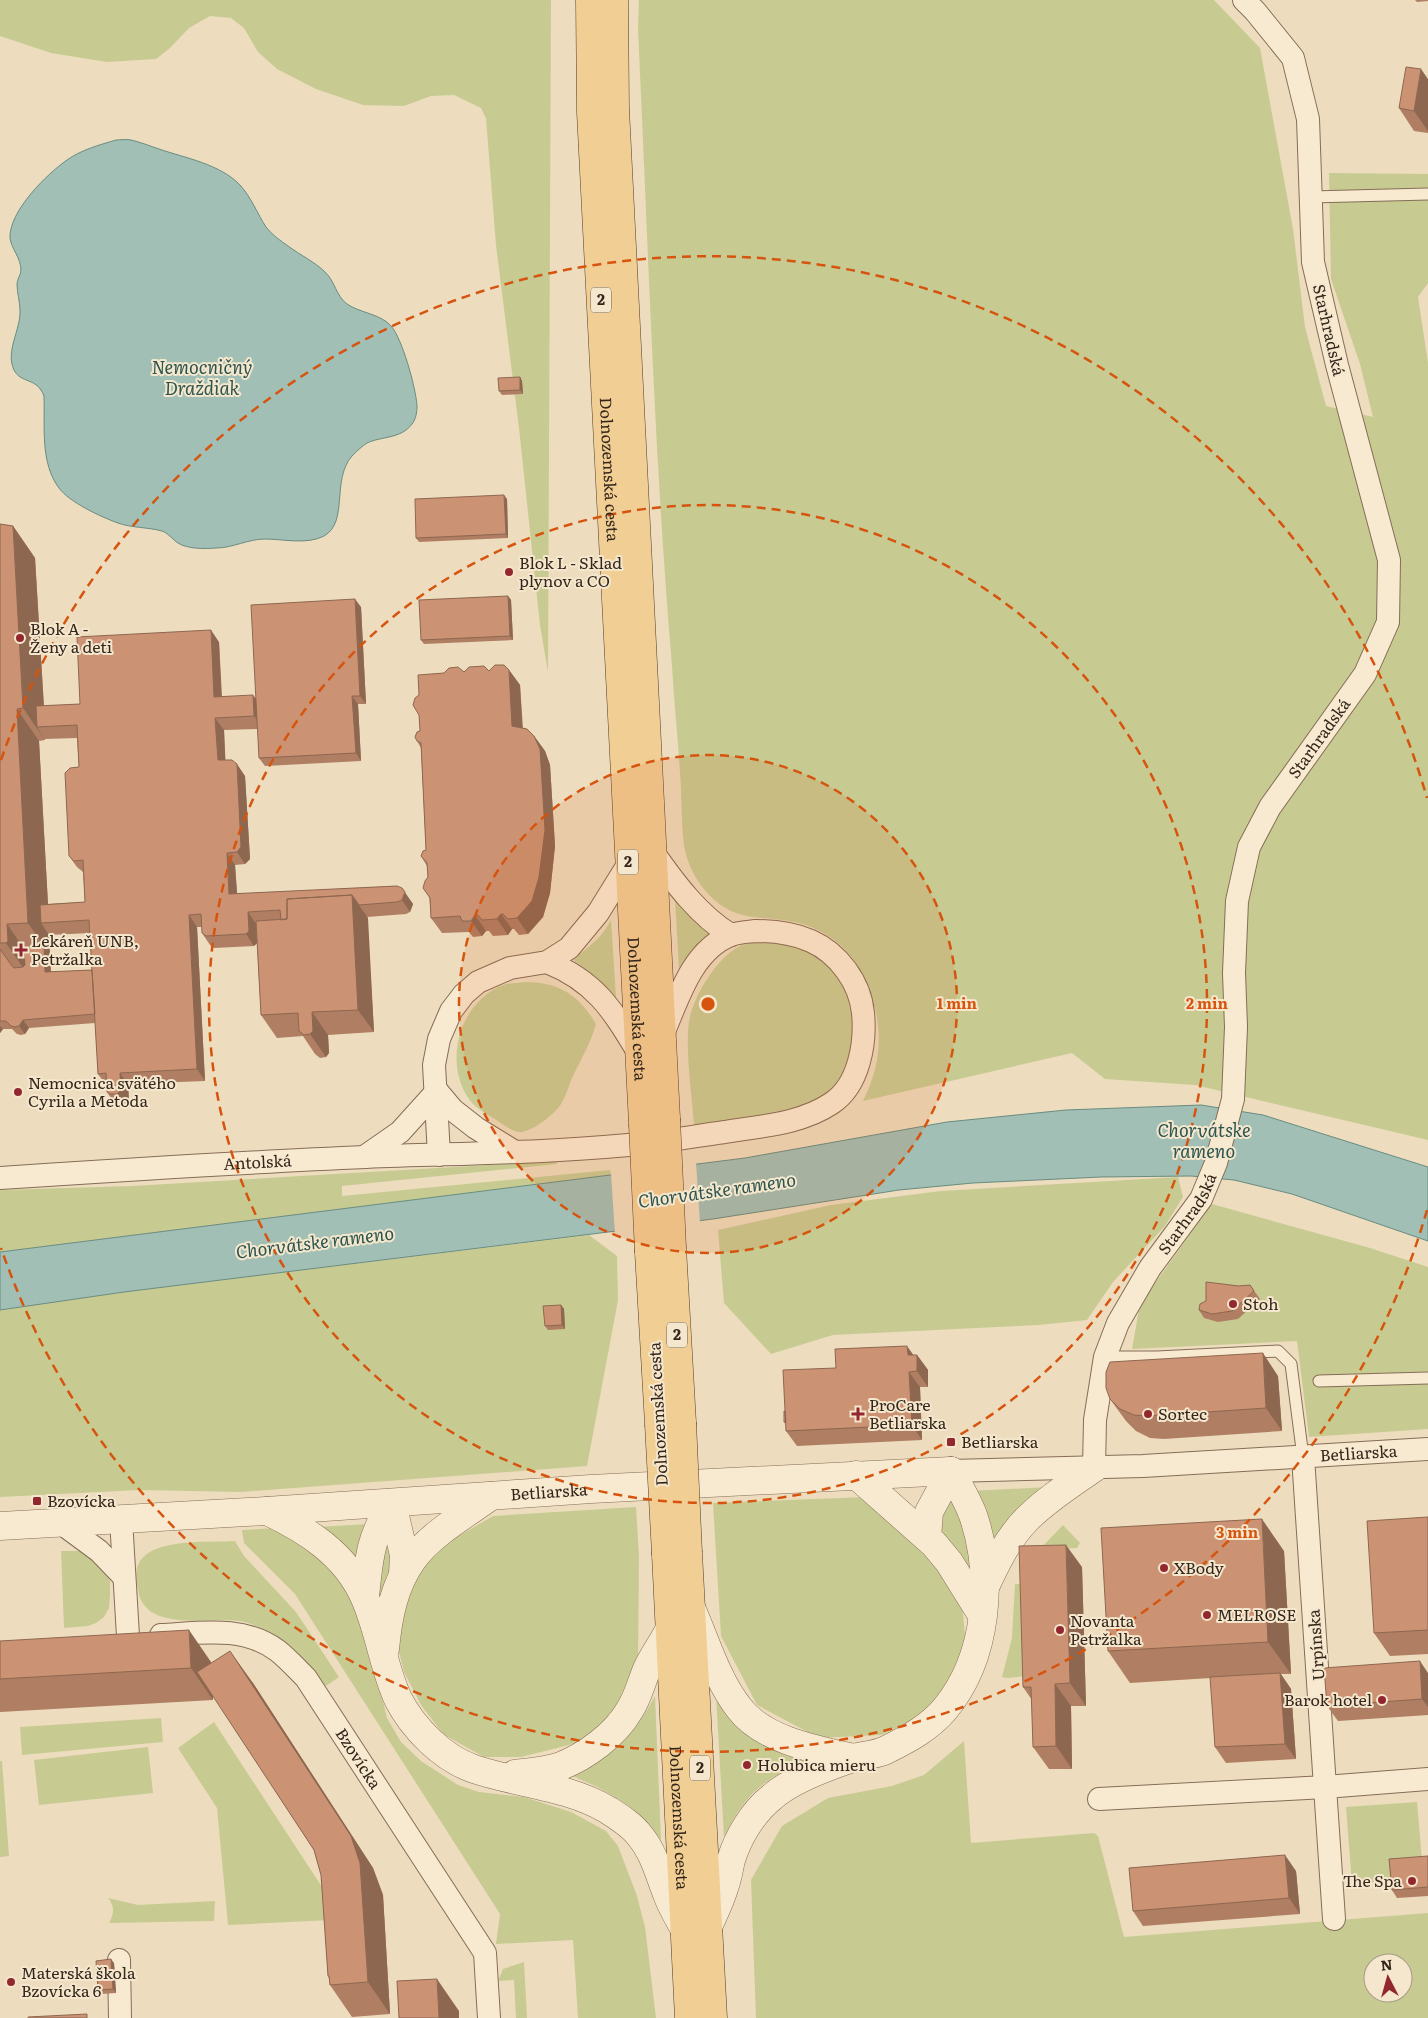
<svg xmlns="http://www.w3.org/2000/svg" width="1428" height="2018" viewBox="0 0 1428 2018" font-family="Literata,serif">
  <rect width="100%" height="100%" fill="#eddcbe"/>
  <path fill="#c7cb92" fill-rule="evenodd" d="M0 0H551L548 672 540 625 519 428 496 245 486 118 481 108 454 95 431 96 404 106 363 105 316 89 277 69 258 52 244 28 231 18 210 16 189 28 170 48 156 59 107 62 51 53 0 36Z
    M639 0H1214L1260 48 1293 229 1305 327 1326 406 1373 417 1360 364 1331 279 1329 173 1428 174V283L1418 297 1428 363V1140L1195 1085 1105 1079 1072 1053 863 1101C878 1071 883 1041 875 1008 864 963 837 929 789 921 772 918 753 919 736 913 709 903 688 873 684 845 681 822 682 797 680 773 678 738 674 702 672 666 654 454 648 241 638 28Z
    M675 898 716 935 679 970Z
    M611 920 616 998 597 977 572 959C589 948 602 937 611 920Z
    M770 942C790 945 810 949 826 963 863 993 862 1068 823 1096 791 1119 733 1120 694 1126 692 1095 685 1051 689 1021 693 997 717 957 740 946 749 942 760 942 770 942Z
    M525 982C559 982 579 995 596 1024 591 1043 581 1059 573 1076 569 1085 566 1096 561 1104 555 1114 530 1134 518 1132 510 1130 502 1124 495 1119 488 1115 479 1110 473 1104 441 1068 458 1002 503 985 510 983 518 983 525 982Z
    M556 1161 557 1164 342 1186V1196L610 1170 611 1175 0 1252V1190L132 1186Z
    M1178 1177 1183 1197 1165 1226 1113 1282 1087 1320 1039 1325 833 1335 771 1354 724 1303 718 1230 831 1205 941 1191Z
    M1212 1204 1370 1248 1428 1267V1429L1309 1437 1297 1341 1132 1349 1140 1304Z
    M589 1235 617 1256 618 1300 587 1466 241 1492 139 1490 0 1497V1310L124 1292Z
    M1049 1487 988 1559 970 1491Z
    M950 1492 964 1511 978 1592 942 1544 939 1525Z
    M868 1497 913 1536 961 1594 965 1635 958 1670 942 1694 917 1718 881 1735 819 1738 757 1705 721 1636 713 1503Z
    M636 1507 639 1556 638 1658 623 1706 589 1740 521 1757H484L443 1734 421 1705 404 1672 397 1644 405 1601 417 1574 441 1546 493 1516Z
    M369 1524 359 1570 317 1527Z
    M386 1524 398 1555 380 1610 375 1580Z
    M1063 1525 1080 1543 1077 1548 1039 1550Z
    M276 1528 323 1559 361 1610 387 1718 401 1742 421 1761 458 1785 479 1792 524 1797 571 1812 606 1831 618 1846 637 1896 645 1927 656 2018H578L573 1940 496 1944 500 1914 295 1594 244 1543 242 1530Z
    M235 1541 244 1556 296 1612 339 1677 326 1686C310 1671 297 1648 278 1637 267 1631 252 1623 240 1621 209 1617 143 1633 138 1589 136 1581 135 1571 139 1563 153 1537 210 1543 235 1541Z
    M61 1551H81L106 1569 110 1581V1595L109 1608 104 1617 96 1623 88 1626 64 1628Z
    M1015 1584H1035L1037 1675 1007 1678 1002 1677 1012 1638Z
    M716 1694C744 1731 761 1753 809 1761 764 1777 745 1794 724 1837Z
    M655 1696 661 1840C633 1804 611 1792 570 1775 609 1751 633 1738 655 1696Z
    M161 1718 163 1742 22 1755 20 1727Z
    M214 1722 324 1890 331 1920 228 1925 217 1808 178 1748Z
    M964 1741 971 1843 1094 1833 1098 1836 1124 1937 1428 1913V2018H756L751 1880 782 1826 828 1798 892 1786 924 1775ZM1373 1963H1403V1993H1373Z
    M148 1747 153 1793 39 1805 34 1760Z
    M0 1761H2L9 1856 0 1857Z
    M1417 1802 1422 1860 1394 1881 1352 1884 1346 1807Z
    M108 1898 138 1905 215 1901 214 1921 109 1923C114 1914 115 1906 108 1898Z
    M524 1962 527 2018H516L514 1980 498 1981 503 1969Z"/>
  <path fill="#a1bfb4" stroke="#698c81" d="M116 140C120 140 126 139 131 140 140 142 150 146 159 149 185 158 220 164 240 185 251 197 257 213 266 227 272 235 281 241 288 246 300 255 315 262 325 272 335 281 336 296 347 304 360 313 381 314 391 326 402 338 416 388 417 406 417 412 416 419 412 424 401 439 382 436 367 443 362 446 356 452 352 456 331 480 349 522 324 536 307 545 283 539 265 539 248 539 233 548 216 548 205 549 187 549 178 543 172 539 168 533 162 531 147 527 132 528 118 523 101 517 69 502 59 488 40 463 45 426 44 396 37 377 21 384 14 370 5 351 21 330 20 310 20 302 17 293 17 284 17 279 21 275 21 270 21 258 11 248 10 238 9 211 47 174 67 160 81 150 99 145 116 140Z
    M1201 1105 1263 1115 1428 1167V1241L1292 1194 1234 1180 1191 1176 1101 1177 973 1183 899 1190 713 1219 124 1292 0 1310V1252L745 1158 947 1122 1066 1110Z"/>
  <path fill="#eddcbe" d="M696 1162 700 1223 615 1234 611 1173Z"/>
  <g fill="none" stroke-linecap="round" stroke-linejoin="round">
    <defs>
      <path id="service" d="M1311 197 1428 194
        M1105 1357H1157L1278 1351 1291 1364 1303 1457
        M1319 1381 1428 1378"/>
      <g id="minor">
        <path d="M653 852C674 882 699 916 731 935"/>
        <path d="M547 962C595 981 612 1009 638 1052"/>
        <path d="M437 1091 453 1110 476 1128 515 1152"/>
        <path d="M439 1155 434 1065 439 1039 451 1011 464 994 478 982 510 968 547 962 569 948 598 913 629 863"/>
        <path d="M364 1157 400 1132 437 1091"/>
        <path id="s1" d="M0 1178C122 1170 244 1162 366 1157 463 1153 561 1153 657 1142 680 1139 702 1135 725 1132 761 1126 801 1124 832 1103 859 1085 866 1043 863 1013 860 982 838 953 811 941 793 933 775 931 756 931 748 932 739 932 731 935 692 950 678 999 663 1034"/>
        <path id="s2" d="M1094 1468 1095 1420 1105 1357 1118 1323 1150 1268 1201 1199 1216 1163 1233 1099 1236 1027 1234 973 1237 901 1249 847 1270 807 1365 674 1388 622 1389 560 1337 365 1313 262 1308 119 1293 58 1255 11 1244 0"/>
        <path id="s3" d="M951 1471 1143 1466 1428 1449"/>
        <path d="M121 1519 128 1636"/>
        <path d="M61 1523 99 1551 124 1577"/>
        <path id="s4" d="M161 1635C200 1633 244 1625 278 1651 288 1659 297 1669 306 1678L485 1953 489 2018"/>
        <path d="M1099 1799 1325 1787 1303 1457"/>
        <path d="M1334 1919 1325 1787 1428 1779"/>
        <path d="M119 1960 120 2018"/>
      </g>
      <g id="tertiary">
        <path d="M856 1475 934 1544 949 1562 982 1615"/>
        <path d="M392 1503 404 1555 403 1575"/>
        <path d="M267 1511C307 1530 345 1554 364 1596 379 1629 383 1666 398 1699 413 1728 442 1758 474 1769 519 1784 567 1786 608 1810 619 1817 632 1825 640 1836 654 1853 659 1874 667 1894 671 1906 678 1917 684 1928"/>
        <path id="s5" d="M0 1526 266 1511 591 1489 951 1471"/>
        <path d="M927 1537 929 1512 951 1471"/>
        <path d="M985 1587C996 1563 1008 1538 1027 1519 1047 1499 1071 1484 1094 1468"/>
        <path d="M365 1597C369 1557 370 1538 392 1503"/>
        <path d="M692 1610C706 1642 717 1680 739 1708 763 1740 817 1750 854 1758"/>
        <path d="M385 1649C388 1617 394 1585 413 1559 431 1534 466 1514 491 1496"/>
        <path d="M515 1774C531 1772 546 1771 561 1766 586 1756 615 1735 629 1711 638 1698 641 1683 647 1669 653 1656 662 1644 668 1632"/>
        <path d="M708 1927C714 1913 721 1900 725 1885 728 1877 729 1868 731 1860 738 1837 753 1812 772 1797 791 1780 829 1766 853 1758 864 1755 876 1755 886 1750 908 1739 929 1728 945 1709 988 1657 994 1577 973 1515 967 1499 958 1485 951 1471"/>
      </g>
      <g id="primary">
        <path id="s6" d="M590 0 591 112 643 1124"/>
        <path d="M614 0 615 109 666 1119"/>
        <path d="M672 1248 682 1423"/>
        <path d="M649 1252 659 1424"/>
        <path d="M688 1553 713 2018"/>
        <path id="s7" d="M666 1554 689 2018"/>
      </g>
    </defs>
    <use href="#service" stroke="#856d57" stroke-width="13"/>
    <use href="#minor" stroke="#856d57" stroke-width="24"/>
    <use href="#tertiary" stroke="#856d57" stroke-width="29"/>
    <use href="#primary" stroke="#523b2b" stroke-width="29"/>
    <use href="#service" stroke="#f8ead0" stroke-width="11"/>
    <use href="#minor" stroke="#f8ead0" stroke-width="22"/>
    <use href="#tertiary" stroke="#f8ead0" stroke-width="28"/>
    <use href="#primary" stroke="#f1cf94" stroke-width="28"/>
    <defs>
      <path id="primary-bridge" d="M666 1119 672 1248
        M643 1124 649 1252
        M682 1423 688 1553
        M659 1424 666 1554"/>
    </defs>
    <use href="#primary-bridge" stroke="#523b2b" stroke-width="29" stroke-linecap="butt"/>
    <use href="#primary-bridge" stroke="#f1cf94" stroke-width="28"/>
  </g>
  <path fill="#af7e63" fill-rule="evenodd" d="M1415 0H1428V1L1417 2Z
    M1428 79V133L1414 131 1399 108Z
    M520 377 522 381 523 394 502 395 499 391Z
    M507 499 508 538 419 542 416 538Z
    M0 524 13 526 35 558 44 706 80 704 219 642 222 696 256 698 361 607 366 704H358L361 761 265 766 259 758 258 729 224 730 225 760 245 776 250 859 245 864 235 865 237 894 397 886 413 904 410 912 406 914 367 917 374 1032 328 1035 329 1053 326 1057 320 1058 315 1054 303 1036 277 1038 261 1015 257 943 254 946 214 948 210 945 202 933V927H197L205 1081 128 1084 129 1102 126 1106H118L115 1104 107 1092 106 1085 98 1074 95 1023 29 1028 25 1034 21 1035 17 1034 12 1029H3L0 1033ZM77 738 79 767 69 856 77 867 83 872 85 902 48 904 39 741 45 740V739ZM90 933 92 970 51 972 49 935Z
    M508 596 511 600 513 640 424 644 421 640Z
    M509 670 520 685 523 728 534 736 545 751 550 765 555 846 550 893 543 917 528 934 519 935 514 929H512L508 935 493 936 489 931H486L482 936 473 937 469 932 442 933 431 918 427 866 421 856 426 850 421 748 417 741 420 731 464 672Z
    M1250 1285 1260 1299 1238 1319 1218 1322 1204 1318 1199 1310 1239 1286Z
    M561 1305 564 1309 565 1329 548 1330 545 1326Z
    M913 1355H917L928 1370V1387H920L922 1440 797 1446 786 1431V1425L784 1422 785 1411 836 1368Z
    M1278 1376 1282 1431 1164 1439 1150 1438 1136 1431 1126 1421 1110 1399Z
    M1428 1517V1654L1390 1656 1374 1633Z
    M1284 1551 1291 1674H1281L1291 1689 1296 1759 1226 1763 1215 1747 1211 1678 1130 1683 1108 1651Z
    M1082 1567 1086 1706H1071L1072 1769H1049L1033 1747 1032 1700 1023 1687Z
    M0 1641 211 1662V1663L253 1683 373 1868 383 1895 390 2014 352 2017 330 1985 329 1978 328 1976 321 1875 314 1850 213 1695V1700L0 1712Z
    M1428 1673V1715L1338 1721 1327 1706Z
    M1428 1856V1896L1397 1898 1392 1890Z
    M1296 1871 1300 1914 1143 1926 1133 1911Z
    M114 1963 116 1993 101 1994 98 1990Z"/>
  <path fill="#8e6750" d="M1421 69 1428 79V131L1414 111Z
    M520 377 522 381 523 394 520 390Z
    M504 495 507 499 508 538 506 534Z
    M13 526 35 558 45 727H37L45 740 23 708Z
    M508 596 511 600 513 640 510 636Z
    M355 599 361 607 366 704 360 696Z
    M211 630 219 642 222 708 214 697Z
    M509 670 520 685 523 741 512 726Z
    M253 695 262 706 263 728 254 716Z
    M352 696 358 704 361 761 356 753Z
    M17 709 39 741 49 923H41L49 935 50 955 28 923Z
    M215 718 224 730 226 772 218 760Z
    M534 736 545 751 550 765 555 846 550 893 543 917 528 934 517 918Z
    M237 764 245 776 250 859 245 864 237 852Z
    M227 853 235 865 238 906 229 894Z
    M402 888 413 904 410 912 402 900Z
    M352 895 368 918 374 1032 358 1010Z
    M248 912 256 924 257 943 254 946 246 934Z
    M501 914 512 929 508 935 497 919Z
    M189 915 197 927 205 1081 197 1069Z
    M475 915 486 931 482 936 471 921Z
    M7 924 29 956 28 975 6 943Z
    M44 947 50 955 51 980 45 972Z
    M312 1012 328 1035 329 1053 326 1057 310 1034Z
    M23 1020 29 1028 25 1034 19 1026Z
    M0 1026 3 1029 0 1033Z
    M120 1073 128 1084 129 1102 126 1106 117 1094Z
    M561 1305 564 1309 565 1329 562 1325Z
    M907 1346 917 1360V1355L928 1370V1387L917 1371 908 1355Z
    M1263 1353 1278 1376 1282 1431 1266 1408Z
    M909 1372 920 1387 922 1440 912 1425Z
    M1262 1519 1284 1551 1291 1674 1268 1642Z
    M1066 1545 1082 1567 1086 1706 1070 1683Z
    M189 1630 211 1662 213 1700 191 1668Z
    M230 1651 253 1683 373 1868 383 1895 390 2014 368 1982 360 1863Z
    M1420 1661 1428 1673V1707L1422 1699Z
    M1280 1673 1291 1689 1296 1759 1285 1744Z
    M1055 1684 1071 1706 1072 1769 1056 1746Z
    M1285 1855 1296 1871 1300 1914 1289 1898Z
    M111 1959 114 1963 116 1993 113 1989Z
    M437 1979 459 2011V2018H439Z"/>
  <path fill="#cb9373" stroke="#8e6750" d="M1406 67 1421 69 1414 111 1399 108Z
    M520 377V390L499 391 498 378Z
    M504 495 506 534 416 538 415 499Z
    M0 524 13 526 23 708 17 709 28 923 7 924 8 941 6 943H0Z
    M508 596 510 636 421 640 419 600Z
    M355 599 360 696H352L356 753 259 758 251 605Z
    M211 630 214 697 253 695 254 716 215 718 218 760H232L237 764 241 847 237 852 227 853 229 894 397 886 402 888 405 892 402 900 397 902 359 905 352 895 287 899V919L281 920 280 910 248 912 249 931 246 934 206 936 202 933 201 914 189 915 197 1069 120 1073 121 1090 117 1094H110L107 1092 106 1073 98 1074 89 920 41 923 40 905 85 902 83 860 74 861 69 856 65 773 70 768 79 767 77 725 37 727 36 706 80 704 77 637Z
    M495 665H504L509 670 512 726 527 729 534 736 540 749 545 830 539 877 532 901 517 918 508 919 503 914H501L497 919 482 920 478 915H475L471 921H462L460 916 431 918 430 898 423 888 425 881 428 877 427 863 421 856 423 851 426 850 421 743 417 741 415 737 417 732 420 731 419 715 413 705 415 698 419 695 418 675 444 673 449 668 458 667 464 672 469 667 484 666 489 671Z
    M352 895 358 1010 312 1012 313 1031 310 1034 304 1035 299 1031 298 1013 261 1015 256 921 287 919V899Z
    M44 947 45 972 92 970 95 1014 23 1020 19 1026 15 1027 11 1026 6 1021H0V949L12 966 14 968 23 967 25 965 24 948Z
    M1206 1282 1239 1286 1250 1285 1254 1291 1232 1311 1212 1314 1199 1310 1200 1304 1206 1301Z
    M561 1305 562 1325 545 1326 543 1306Z
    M907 1346 908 1355H917V1371L909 1372 912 1425 786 1431 783 1370 836 1368 835 1349Z
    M1263 1353 1266 1408 1148 1416 1134 1415 1120 1409 1110 1399 1106 1388V1372L1110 1362Z
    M784 1411H785L786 1422H784Z
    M1428 1517V1630L1374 1633 1367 1521Z
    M1262 1519 1268 1642 1108 1651 1101 1528Z
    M1066 1545 1070 1683 1055 1684 1056 1746 1033 1747 1031 1687H1023L1019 1546Z
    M189 1630 191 1668 0 1679V1641Z
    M230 1651 351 1836 360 1863 368 1982 330 1985 329 1976H328L321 1875 314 1850 197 1672Z
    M1420 1661 1422 1699 1327 1706 1324 1668Z
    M1280 1673 1285 1744 1215 1747 1210 1677Z
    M1285 1855 1289 1898 1133 1911 1129 1868Z
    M1428 1856V1887L1392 1890 1389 1859Z
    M111 1959 113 1989 98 1990 96 1961Z
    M437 1979 439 2018H399L397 1981Z
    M87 2014V2018H28V2017Z"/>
  <circle cx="708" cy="1004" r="249" fill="#d6540e" fill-opacity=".12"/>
  <g fill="none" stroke="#d6540e" stroke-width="2.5" stroke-dasharray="9 6">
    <circle cx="708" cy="1004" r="249"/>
    <circle cx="708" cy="1004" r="499"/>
    <path d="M1427 1210A748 748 0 0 1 1 1248M1 760A748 748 0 0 1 1427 798"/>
  </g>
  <g fill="#93272f" stroke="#f5e7cd" stroke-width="2">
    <circle cx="509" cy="572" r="5"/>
    <circle cx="20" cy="638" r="5"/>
    <path d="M18.5 942.5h5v5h5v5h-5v5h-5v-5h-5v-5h5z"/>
    <circle cx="18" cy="1092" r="5"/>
    <circle cx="1233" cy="1304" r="5"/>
    <path d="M855.5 1406.5h5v5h5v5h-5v5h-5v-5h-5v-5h5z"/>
    <circle cx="1148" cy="1414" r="5"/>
    <rect x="946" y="1437" width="10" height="10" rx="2.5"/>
    <rect x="32" y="1496" width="10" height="10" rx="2.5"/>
    <circle cx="1164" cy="1568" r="5"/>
    <circle cx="1207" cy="1615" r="5"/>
    <circle cx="1060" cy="1630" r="5"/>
    <circle cx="1382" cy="1700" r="5"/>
    <circle cx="747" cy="1765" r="5"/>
    <circle cx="1412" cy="1881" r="5"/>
    <circle cx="11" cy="1982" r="5"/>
  </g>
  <g text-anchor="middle" stroke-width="4" stroke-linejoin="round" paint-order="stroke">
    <g fill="#f5e7cd" stroke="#6e6050" stroke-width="1">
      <rect x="591" y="287.5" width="20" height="25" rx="4"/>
      <rect x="618" y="849.5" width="20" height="25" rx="4"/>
      <rect x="667" y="1322.5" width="20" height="25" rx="4"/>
      <rect x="690" y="1755.5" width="20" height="25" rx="4"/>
    </g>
    <g font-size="15" font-weight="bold" fill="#34261b">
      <text x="601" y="305">2</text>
      <text x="628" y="867">2</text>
      <text x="677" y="1340">2</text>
      <text x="700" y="1773">2</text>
    </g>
    <g font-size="16" fill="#34261b" stroke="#f5e7cd">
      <text transform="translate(1329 330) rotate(77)" y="6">Starhradská</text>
      <text dy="6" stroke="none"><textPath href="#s6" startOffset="470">Dolnozemská cesta</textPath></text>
      <text dy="6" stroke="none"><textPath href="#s2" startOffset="786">Starhradská</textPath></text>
      <text dy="6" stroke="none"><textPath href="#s6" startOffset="1010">Dolnozemská cesta</textPath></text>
      <text dy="6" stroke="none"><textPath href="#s1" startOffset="258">Antolská</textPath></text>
      <text dy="6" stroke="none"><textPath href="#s2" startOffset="278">Starhradská</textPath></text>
      <text transform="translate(658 1414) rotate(-93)" y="6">Dolnozemská cesta</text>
      <text dy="6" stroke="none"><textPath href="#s3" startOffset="408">Betliarska</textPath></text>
      <text dy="6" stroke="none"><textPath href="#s5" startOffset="550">Betliarska</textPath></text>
      <text transform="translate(1316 1645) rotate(-94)" y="6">Urpínska</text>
      <text dy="6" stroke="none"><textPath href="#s4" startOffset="256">Bzovícka</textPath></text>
      <text dy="6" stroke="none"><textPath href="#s7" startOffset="264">Dolnozemská cesta</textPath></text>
    </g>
    <g font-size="16" fill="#34261b" stroke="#f5e7cd" text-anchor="start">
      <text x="519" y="569">Blok L - Sklad<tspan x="519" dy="18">plynov a CO</tspan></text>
      <text x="30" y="635">Blok A -<tspan x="30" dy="18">Ženy a deti</tspan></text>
      <text x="31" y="947">Lekáreň UNB,<tspan x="31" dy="18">Petržalka</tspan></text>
      <text x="28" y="1089">Nemocnica svätého<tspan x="28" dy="18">Cyrila a Metoda</tspan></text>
      <text x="1243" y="1310">Stoh</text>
      <text x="869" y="1411">ProCare<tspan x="869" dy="18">Betliarska</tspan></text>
      <text x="1158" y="1420">Sortec</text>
      <text x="961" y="1448">Betliarska</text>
      <text x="47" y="1507">Bzovícka</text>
      <text x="1174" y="1574">XBody</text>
      <text x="1217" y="1621">MELROSE</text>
      <text x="1070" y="1627">Novanta<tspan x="1070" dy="18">Petržalka</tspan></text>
      <text x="1372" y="1706" text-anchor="end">Barok hotel</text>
      <text x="757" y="1771">Holubica mieru</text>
      <text x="1402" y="1887" text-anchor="end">The Spa</text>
      <text x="21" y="1979">Materská škola<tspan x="21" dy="18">Bzovícka 6</tspan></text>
    </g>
    <g font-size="18" font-style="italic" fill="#2b544f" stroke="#f5e7cd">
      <text x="202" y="374">Nemocničný<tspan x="202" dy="21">Draždiak</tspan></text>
      <text x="1204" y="1137">Chorvátske<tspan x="1204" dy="21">rameno</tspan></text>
      <text transform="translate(717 1191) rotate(-8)" y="6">Chorvátske rameno</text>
      <text transform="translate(315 1243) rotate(-7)" y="6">Chorvátske rameno</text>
    </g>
  </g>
  <circle cx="708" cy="1004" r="8" fill="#d6540e" stroke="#f5e7cd" stroke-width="2.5"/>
  <g font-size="15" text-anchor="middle" font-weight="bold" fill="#d6540e" stroke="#f5e7cd" stroke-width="4" stroke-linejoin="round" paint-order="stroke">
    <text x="957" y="1009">1 min</text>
    <text x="1207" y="1009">2 min</text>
    <text x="1237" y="1538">3 min</text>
  </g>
  <g transform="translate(1388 1978) rotate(354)"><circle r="24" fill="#f5e7cd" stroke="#a89a86"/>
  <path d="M0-4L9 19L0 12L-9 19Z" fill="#93272f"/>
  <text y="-8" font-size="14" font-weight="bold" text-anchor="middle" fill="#34261b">N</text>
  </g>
</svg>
